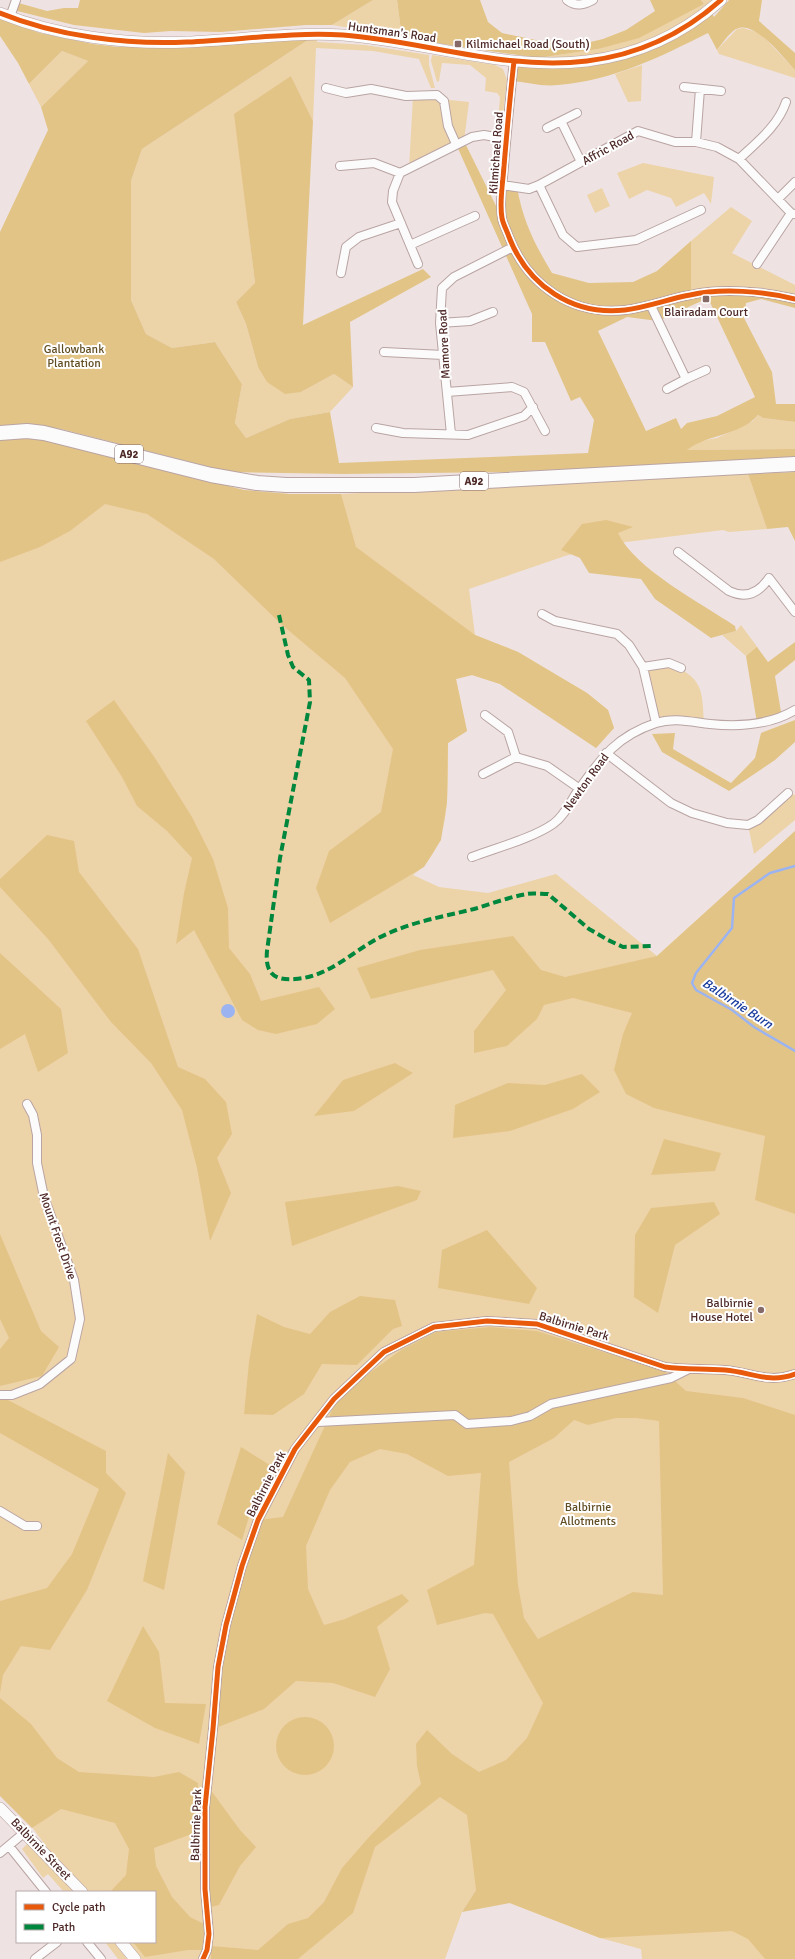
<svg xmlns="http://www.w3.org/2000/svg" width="795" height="1959" viewBox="0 0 795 1959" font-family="Signika,sans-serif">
  <rect width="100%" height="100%" fill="#eee3e2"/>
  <path fill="#edd3a8" d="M373 0H397L402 38 374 39 375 32 332 25Z
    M701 0H721L650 42 608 54 570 59 538 58 598 49 704 4Z
    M743 28 760 33 795 70V78L719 54 717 50 737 29Z
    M317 34V42L365 45 429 55V65L435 88H431L419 59 373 51 316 48 313 121 291 76 244 190 255 284 236 302 246 324 258 367 301 392 334 374 353 387 330 412 290 419 246 438 235 423 242 384 215 342 172 348 146 334 131 300V181L142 149Z
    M62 51 88 61 41 107 29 84Z
    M432 55 495 65 503 69 507 80 501 130 497 133 500 97 497 93 485 91 486 78 470 65 442 63 439 81 437 82 431 61Z
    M642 65 641 101 628 102 615 74Z
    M413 96 469 102 464 141 409 169Z
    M643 163 714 177 711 204 704 193 676 207 671 198 647 190 629 199 617 173Z
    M602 188 610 206 595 213 587 195Z
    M731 207 752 221 732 253 795 285V299L691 294V241Z
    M758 415 763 418 795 422V449L687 450 696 442 717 438 753 421Z
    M0 443 243 490 289 494H341L748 474 767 529 729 532 723 530 610 544 565 556 469 589 475 635 518 652 587 693 608 710 614 728 596 748 500 684 472 675 456 679 467 731 448 743C447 787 454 847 413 875L439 887 488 893 556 874 657 956 795 831V1959H642L641 1949 600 1938 476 1890 462 1912 445 1959H130L117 1942H155V1892H80L0 1784Z
    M741 625 758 648 746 656 722 635 736 631Z
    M669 663C703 679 702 688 704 723L659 722 643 667Z
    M788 793 795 795V820L754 854 748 825Z
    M29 1842 75 1892H64L48 1874 43 1878 22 1849Z
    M105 1942H115L127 1959H118Z"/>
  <path fill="#e3c487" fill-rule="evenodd" d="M80 0H373L332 25H306L221 32 171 31 144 33 74 25 13 10 15 2 47 11 64 8H78Z
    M397 0H480L488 22 502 33 569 47 603 39 626 30 655 11 650 0H701L704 4 639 38 598 49 538 58 402 38Z
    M729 0H762L759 21 795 53V70C784 59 755 19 736 29 729 33 722 44 717 50L708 33C660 57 612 81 558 85 543 87 526 82 512 81L514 61 576 62 672 35 709 9 714 17Z
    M0 18 40 33 93 44 118 47 213 46 317 34 142 149 131 181V300L146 334 172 348 215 342 242 384 235 423 246 438 290 419 330 412 339 463 588 453 594 420 580 397 571 401 545 342H532V314L456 144 464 141 501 216 502 185 517 187C523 221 534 243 552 273L589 283 633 282 657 271 691 241V294L740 291 795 299V308L761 299 746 303 744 318 772 372 776 404H795V422L763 418 758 415C740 436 707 434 687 450L795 449V459L505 472 344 474 230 472 61 429 38 425H0V232L48 130 41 107 88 61 62 51 29 84 18 63 0 36ZM708 298 755 397 717 416 687 423 681 429 676 418 646 431 598 331 627 317 658 321Z
    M291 76 313 121 303 325 423 269 431 277 350 322 353 387 334 374 301 392 285 394 267 382 258 367 246 324 236 302 255 283 234 114Z
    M18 438 46 440 244 490 289 494H341L356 547 475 635 518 652 587 693 608 710 614 728 596 748 500 684 472 675 456 679 467 731 448 743 447 802 441 840 424 867 330 923 316 888 329 851 381 812 393 749 345 678 281 624 214 559 147 514 105 504 70 531 40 547 0 562V440Z
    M795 472V541L788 527 767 529 748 474Z
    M606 520 633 527 618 533C635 569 701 603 735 626L736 631 711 638 655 599 641 579 589 573 580 558 561 550 582 524Z
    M795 642V660L775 676 782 718 757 723 746 656 757 647 768 662Z
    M114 700 155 758 192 817 213 859 228 908 229 948 250 974 261 1001 319 987 335 1009 317 1024 276 1034 258 1030 242 1020 194 930 176 944 184 893 192 858 167 831 137 806 122 777 86 721Z
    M795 720V742L775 760 729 791 662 752 652 734 675 733 673 749 731 783 755 758 761 733Z
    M795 831V1214L755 1200 765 1136 654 1108 626 1094 614 1070 623 1034 632 1013 573 998 544 1005 537 1019 507 1046 474 1053V1031L506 990 493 970 371 999 357 968 420 950 513 936 541 970 565 977 657 956Z
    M47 835 74 841 79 872 138 949 178 1067 205 1079 226 1102 232 1134 217 1158 231 1193 210 1241 197 1168 182 1110 151 1063 111 1022 48 939 0 887V879Z
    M0 953 61 1009 68 1053 38 1072 25 1034 0 1049Z
    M395 1063 413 1073 354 1111 314 1116 343 1080Z
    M582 1074 600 1092 573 1109 510 1131 453 1138 455 1105 508 1083 545 1085Z
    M664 1139 721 1153 715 1171 651 1175Z
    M398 1186 421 1191 417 1200 292 1246 285 1202Z
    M714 1202 720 1214 675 1245 658 1313 634 1297 635 1235 651 1208Z
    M487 1230 537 1288 529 1304 438 1288 442 1250Z
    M0 1234 41 1331 59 1347 42 1376 0 1386V1349L9 1338 0 1319Z
    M360 1296 395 1300 402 1326 393 1329 357 1365 322 1364 304 1394 273 1415 244 1414 249 1362 257 1314 284 1327 310 1334 330 1312Z
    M490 1327 537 1331 664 1371 686 1391 743 1398 795 1415V1959H765L748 1939 732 1931 600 1938 510 1903 462 1912 476 1890 467 1815 440 1797 375 1847 353 1913 298 1959H211V1946L258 1950 288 1924 308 1918 324 1902 342 1868 369 1837 421 1784 417 1766 416 1744 427 1730 452 1754 479 1772 506 1760 527 1738 543 1703 493 1614 485 1613 437 1625 427 1590 474 1565 481 1473 448 1476 407 1454 380 1449 350 1462 330 1490 306 1546 308 1589 324 1625 345 1619 402 1594 409 1601 377 1627 390 1669 375 1697 333 1683 296 1681 264 1709 213 1729 218 1667 258 1520 283 1517 334 1406 364 1377 401 1350 436 1332ZM616 1418H636L659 1421 663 1595 633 1592 538 1639 524 1618 518 1585 509 1462 554 1438 574 1420 588 1425Z
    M0 1399H6L106 1451V1473L126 1493 87 1590 50 1650 21 1646 3 1675 0 1693V1601L47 1588 72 1554 99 1489 0 1433Z
    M241 1447 273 1467 252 1507 242 1540 217 1524Z
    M168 1453 185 1472 164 1590 143 1581Z
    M143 1626 159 1652 165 1703 206 1704 199 1744 155 1728 107 1701Z
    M0 1698 31 1724 57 1758 79 1772 154 1777 179 1772 198 1783 196 1836 189 1835 154 1848 156 1866 172 1897 190 1917 208 1926 207 1950H188L145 1957 133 1942H155V1892H110L126 1875 129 1849 115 1823 61 1809 32 1828 0 1796Z
    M276 1746a29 29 0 1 1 58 0a29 29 0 1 1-58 0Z
    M207 1785 240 1830 256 1847 240 1866 219 1905 206 1908Z"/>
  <path fill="#9bb4f1" d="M221 1011a7 7 0 1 1 14 0a7 7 0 1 1-14 0Z"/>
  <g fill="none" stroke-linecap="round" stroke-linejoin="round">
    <path stroke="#9bb4f1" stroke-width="2.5" d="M795 866 770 873 734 898 732 928 696 973 692 983 696 990 732 1010 754 1027 795 1051"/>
    <defs>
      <path id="street" d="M567 0C576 7 584 5 593 0
        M10 17 16 0
        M514 61C510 96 507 131 504 166 503 182 499 202 502 218 503 224 507 231 509 237 528 286 573 316 625 310 648 307 668 299 690 295 720 288 765 291 795 299
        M684 87 721 91
        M326 88 346 93 371 89 406 96 437 95 444 101 448 126 456 144
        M561 121 581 162
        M547 128 577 113
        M696 142 700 89
        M739 159C757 142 778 126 786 102
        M340 166 374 163 400 173
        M502 185 529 189 539 185 638 131 675 142H696L717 147 739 159 791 213 795 214
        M539 185 563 235 577 247 636 240 701 210
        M778 199 795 182
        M410 245 475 216
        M418 264 392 202 393 191 400 173 472 137 484 135 506 139
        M757 264 791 213
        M341 273 346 247 359 237 401 223
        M651 306 686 379 706 370
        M440 323 470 321 493 312
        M384 352 443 355
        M667 389 686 379
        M447 392 512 387 524 392 545 431
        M376 428 403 433 468 435 524 416 533 407
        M451 434 440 323 442 288 454 277 513 247
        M678 552 729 591C746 599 759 593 769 578L795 612
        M542 614 555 621 617 634 629 645 643 667 656 723
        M643 667 669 663 681 668
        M485 715 508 732 516 757
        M606 753 671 803 692 813 727 823 748 825 758 820 788 793
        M483 774 516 757 547 766 580 789
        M472 857C496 848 533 838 553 824 563 817 569 805 575 795 600 760 614 737 656 723 674 717 692 722 710 724 739 727 770 725 795 710
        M0 1395H12L40 1384 71 1359 80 1319 74 1280 44 1197 37 1163V1135L33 1115 27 1104
        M318 1422 455 1415 467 1424 511 1421 530 1416 551 1404 671 1378 687 1370
        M0 1511 25 1526H37
        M9 1846 46 1892
        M0 1853 25 1832
        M87 1942 101 1959
        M35 1959 57 1942
        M203 1959 207 1950 209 1934 205 1889V1807L213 1729 218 1667 226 1625 242 1566 258 1520 295 1449 334 1399 384 1352 434 1327 487 1321 537 1324 665 1367C687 1370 704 1368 725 1370 751 1372 768 1384 795 1374"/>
      <path id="secondary" d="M0 13C56 36 127 45 187 42 239 40 290 32 343 35 424 41 505 71 587 61 638 55 683 34 721 0
        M0 1808 82 1892
        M121 1942 135 1959"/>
      <path id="highway" d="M0 433 27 431 44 433 211 475 257 483 286 485H414L795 464"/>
    </defs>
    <use href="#street" stroke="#b9a4a3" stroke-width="10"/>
    <use href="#secondary" stroke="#b9a4a3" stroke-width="12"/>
    <use href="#highway" stroke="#b9a4a3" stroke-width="16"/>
    <use href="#street" stroke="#fcfbfb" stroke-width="8"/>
    <use href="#secondary" stroke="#fcfbfb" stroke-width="11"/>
    <use href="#highway" stroke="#fcfbfb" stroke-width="14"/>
    <path stroke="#00873e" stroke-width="4" stroke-dasharray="8 4" stroke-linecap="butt" d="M279 615 288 655 293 667 309 680 310 702 280 858 267 951C265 972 273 981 295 979 332 977 357 946 389 933 416 921 446 916 474 909 491 904 509 897 527 894 533 893 541 894 548 894L589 929 608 940 623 947 652 946"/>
    <defs>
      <path id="cycleway" d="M0 13C56 36 127 45 187 42 239 40 290 32 343 35 424 41 505 71 587 61 638 55 683 34 721 0
        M514 61C510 96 507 131 504 166 503 182 499 202 502 218 503 224 507 231 509 237 528 286 573 316 625 310 648 307 668 299 690 295 720 288 765 291 795 299
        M203 1959 207 1950 209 1934 205 1889V1807L213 1729 218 1667 226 1625 242 1566 258 1520 295 1449 334 1399 384 1352 434 1327 487 1321 537 1324 665 1367C687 1370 704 1368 725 1370 751 1372 768 1384 795 1374"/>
    </defs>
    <use href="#cycleway" stroke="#fff" stroke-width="8"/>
    <use href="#cycleway" stroke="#e8590c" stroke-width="5"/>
  </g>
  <g fill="#856a68" stroke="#fff" stroke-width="1.5">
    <rect x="454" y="40" width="8" height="8" rx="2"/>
    <rect x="702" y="295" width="8" height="8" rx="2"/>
    <circle cx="761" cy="1310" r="4"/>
  </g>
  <g text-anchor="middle" stroke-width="4" stroke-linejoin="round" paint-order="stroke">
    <g fill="#fff" stroke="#826968" stroke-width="1">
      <rect x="115" y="445" width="28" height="18" rx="3"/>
      <rect x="460" y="472" width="28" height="18" rx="3"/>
    </g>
    <g font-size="11" font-weight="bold" fill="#4d2927">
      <text x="129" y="458">A92</text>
      <text x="474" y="485">A92</text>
    </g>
    <g font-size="12" fill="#4d2927" stroke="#fff">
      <text transform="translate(392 32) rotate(8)" y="4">Huntsman's Road</text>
      <text transform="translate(608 148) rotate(-29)" y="4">Affric Road</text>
      <text transform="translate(496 153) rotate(-86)" y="4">Kilmichael Road</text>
      <text transform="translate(444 344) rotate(-93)" y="4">Mamore Road</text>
      <text transform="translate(586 782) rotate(-54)" y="4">Newton Road</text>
      <text transform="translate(58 1236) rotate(71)" y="4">Mount Frost Drive</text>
      <text transform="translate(574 1326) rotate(17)" y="4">Balbirnie Park</text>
      <text transform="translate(266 1484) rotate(-63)" y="4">Balbirnie Park</text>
      <text transform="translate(196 1825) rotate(-88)" y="4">Balbirnie Park</text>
      <text transform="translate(41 1849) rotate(46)" y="4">Balbirnie Street</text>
    </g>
    <g font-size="12" fill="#4d2927" stroke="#fff" text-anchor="start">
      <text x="466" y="48">Kilmichael Road (South)</text>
      <text x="706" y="316" text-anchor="middle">Blairadam Court</text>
      <text x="753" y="1307" text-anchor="end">Balbirnie<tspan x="753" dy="14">House Hotel</tspan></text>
    </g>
    <g font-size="12" fill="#614d22" stroke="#fff">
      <text x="74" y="353">Gallowbank<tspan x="74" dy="14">Plantation</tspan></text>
      <text x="588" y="1511">Balbirnie<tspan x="588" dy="14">Allotments</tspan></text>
    </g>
    <g font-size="13" font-style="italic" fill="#173a9d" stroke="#fff">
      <text transform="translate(738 1003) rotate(33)" y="5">Balbirnie Burn</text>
    </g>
  </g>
  <rect x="16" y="1891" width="140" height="52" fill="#ffffff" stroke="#b8a9a9"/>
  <rect x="24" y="1904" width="20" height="6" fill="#e8590c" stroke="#b8a9a9"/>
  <text x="52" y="1911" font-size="12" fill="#4d2927">Cycle path</text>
  <rect x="24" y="1924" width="20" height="6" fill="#00873e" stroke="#b8a9a9"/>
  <text x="52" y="1931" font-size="12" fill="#4d2927">Path</text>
</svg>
